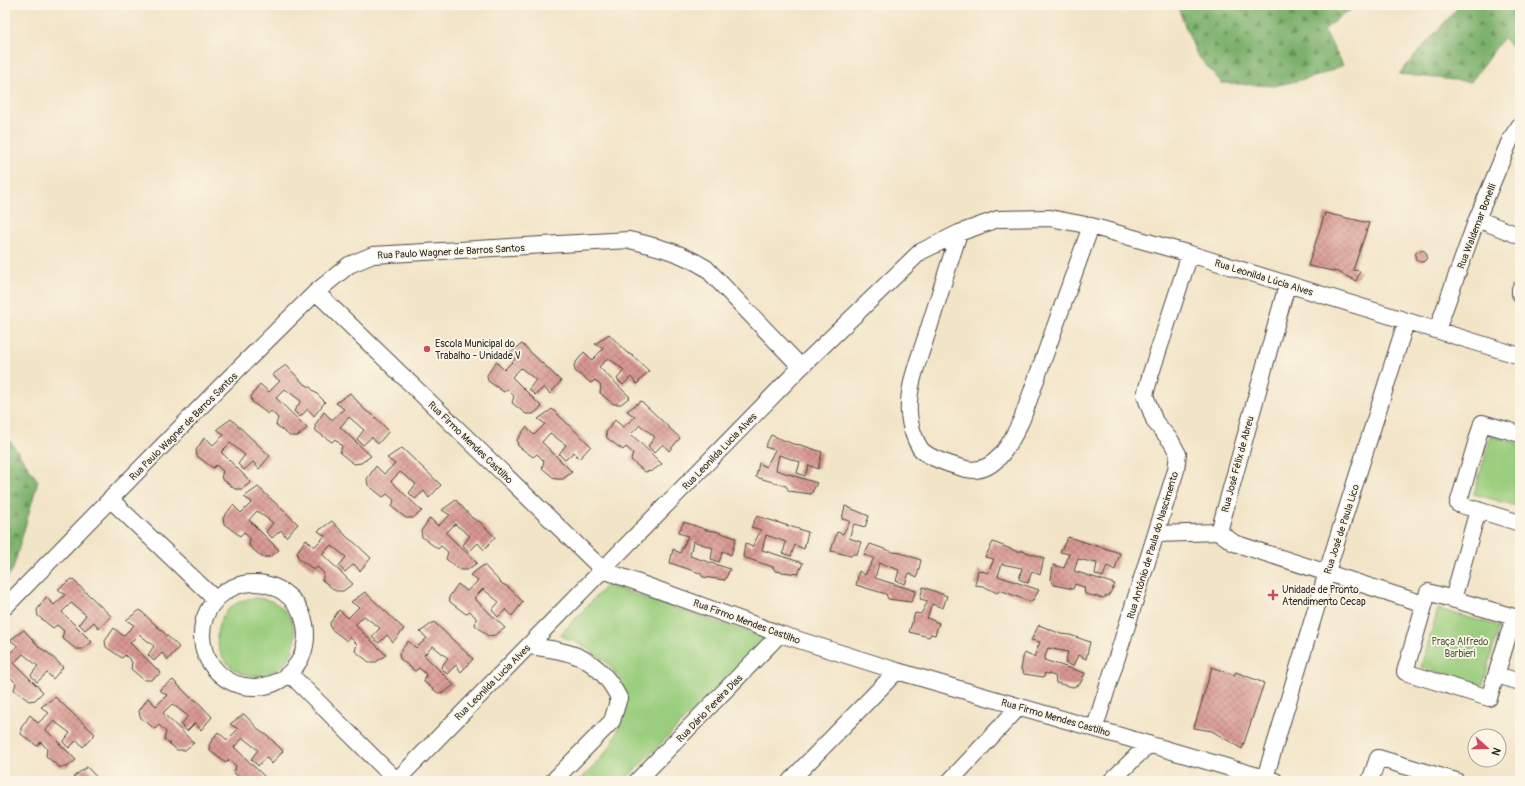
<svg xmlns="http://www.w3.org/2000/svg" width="1525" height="786" viewBox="0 0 1525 786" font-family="Pangolin,sans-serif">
  <defs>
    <pattern id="forest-firs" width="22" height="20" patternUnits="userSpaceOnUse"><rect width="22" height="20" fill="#7bb06c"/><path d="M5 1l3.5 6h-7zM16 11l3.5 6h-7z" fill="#658f59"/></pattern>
    <pattern id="building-cross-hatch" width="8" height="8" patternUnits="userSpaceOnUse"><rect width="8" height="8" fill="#d89690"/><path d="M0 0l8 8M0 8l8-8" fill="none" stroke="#af7b76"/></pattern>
  </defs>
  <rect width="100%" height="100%" fill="#fcf5e5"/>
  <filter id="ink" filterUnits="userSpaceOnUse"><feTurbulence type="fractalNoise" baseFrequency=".025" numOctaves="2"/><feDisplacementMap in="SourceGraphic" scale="8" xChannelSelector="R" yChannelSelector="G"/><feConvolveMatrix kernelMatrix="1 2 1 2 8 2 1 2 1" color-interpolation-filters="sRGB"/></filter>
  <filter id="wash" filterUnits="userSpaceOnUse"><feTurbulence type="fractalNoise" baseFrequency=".012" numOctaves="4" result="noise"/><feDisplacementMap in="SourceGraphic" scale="16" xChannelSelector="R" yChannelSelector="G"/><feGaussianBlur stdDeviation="0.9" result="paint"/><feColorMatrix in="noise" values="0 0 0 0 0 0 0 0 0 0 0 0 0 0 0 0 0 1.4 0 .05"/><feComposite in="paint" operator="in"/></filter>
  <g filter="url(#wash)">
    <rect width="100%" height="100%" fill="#f2e4c7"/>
    <path fill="#9acd7d" stroke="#627c54" d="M1491 436 1520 444V507L1474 494Z
      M607 585 765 638 624 781H579C588 772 598 762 606 752 616 740 621 724 622 709 622 701 624 692 621 684 612 659 583 645 560 635Z
      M217 637a39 39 0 1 1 78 0a39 39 0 1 1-78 0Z
      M1438 609 1499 626 1483 685 1421 667Z"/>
    <path fill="url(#forest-firs)" stroke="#536e4c" d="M1179 5H1361L1343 14 1324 30 1343 65 1318 76 1274 86 1222 83 1197 55 1179 11Z
      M1460 5H1520V55L1503 38 1471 82 1399 74Z
      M5 434 38 481 13 569 5 581Z"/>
    <g id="blocks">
      <path fill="url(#building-cross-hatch)" d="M1325 213 1369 223 1353 270 1360 271 1356 281 1338 272 1308 266Z
        M1415 256a6 6 0 1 1 12 0a6 6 0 1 1-12 0Z
        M609 334 626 352 633 356 649 371 637 384 631 377 623 385 617 379 624 370 608 358 599 367 630 397 621 404H613L600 393 601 386 595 380 591 383 575 371 574 365 584 352 592 360 603 349 595 344Z
        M522 344 561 381 550 394 544 387 535 395 529 389 536 380 521 368 512 377 542 407 533 414H526L512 403 514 396 507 389 504 392 488 381 487 375 496 362 504 370 515 359 508 354Z
        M286 365 303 383 310 387 325 402 314 416 308 409 300 417 294 411 301 401 285 389 276 398 307 428 298 436H290L276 425 278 418 271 411 268 414 252 402 251 397 260 384 269 392 280 381 272 375Z
        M350 393 366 411 373 415 389 431 378 444 372 437 363 445 357 439 364 430 349 417 340 427 371 456 361 463 354 464 340 453 342 446 335 439 332 442 316 431 315 425 324 412 332 420 344 409 336 403Z
        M641 401 680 438 669 451 663 444 654 453 648 446 655 437 640 425 631 434 662 464 652 471 645 472 631 460 633 453 626 447 623 450 607 438 606 432 615 420 623 427 635 417 627 411Z
        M552 409 591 446 579 459 574 452 565 460 559 454 566 445 550 433 542 442 572 472 563 479H555L542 468 544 461 537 454 533 457 518 446 517 440 526 427 534 435 545 424 538 419Z
        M231 419 270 456 259 469 253 462 244 470 238 464 245 455 230 443 221 452 251 482 242 489H235L221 478 223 471 216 465 213 468 197 456 196 450 205 437 213 445 224 435 217 429Z
        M771 435 793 444 801 445 822 452 818 469 809 465 805 476 797 473 800 462 779 455 776 470 817 483 811 494 789 491 786 486 756 477 759 463 766 467 775 450 765 447Z
        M402 448 441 485 429 498 424 491 415 499 409 493 416 484 400 472 391 481 422 511 413 518H406L392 507 394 500 387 494 383 497 368 485 367 479 376 466 384 474 395 464 387 458Z
        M258 487 298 524 286 537 281 530 272 538 266 532 273 523 257 511 249 520 279 550 270 557H262L249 546 250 539 244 532 240 536 224 524 223 518 233 505 241 513 252 502 244 497Z
        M456 500 472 518 480 522 495 537 484 550 478 543 469 552 463 545 470 536 455 524 446 533 477 563 467 570H460L446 559 448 552 441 546 438 549 422 537 421 531 430 518 438 526 450 515 442 510Z
        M845 506 869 516 865 527 854 524 849 538 861 542 857 554H853L851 556 831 551 837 532 843 534 850 521 842 519Z
        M757 516 808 532 804 549 795 545 791 556 783 553 786 542 766 535 762 550 803 563 798 574 775 571 773 567 743 557 745 543 752 547 761 530 751 527Z
        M332 521 348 538 355 543 371 558 360 571 354 564 345 572 339 566 346 557 331 545 322 554 353 584 343 591H336L322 580 324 573 317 567 314 570 298 558 297 552 306 539 314 547 325 536 318 531Z
        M684 522 707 530 715 531 736 538 731 555 723 551 719 562 711 559 713 548 693 541 690 556 730 569 725 580 703 577 700 573 670 563 673 549 680 553 688 536 678 533Z
        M1068 537 1120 553 1115 570 1107 566 1103 577 1095 574 1097 563 1078 559 1074 571 1115 584 1109 595 1103 598 1085 594 1084 587 1075 584 1073 589 1054 585 1051 580 1053 565 1064 568 1069 554 1060 552Z
        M993 542 1016 551H1023L1044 558 1040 575 1032 571 1028 583 1019 579 1022 568 1002 564 998 576 1039 590 1033 600 1028 601 1000 590 997 593 983 586 975 585 978 570 988 573 994 559 985 557Z
        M870 544 893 552 901 553 921 560 917 577 909 573 905 584 896 581 899 570 879 563 875 578 916 591 911 602 888 599 886 594 856 585 859 571 865 575 874 558 864 555Z
        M484 565 501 583 508 587 523 602 512 616 506 609 498 617 492 610 499 602 483 589 474 598 505 628 495 635 488 636 475 625 476 618 470 611 466 614 450 602 449 597 458 584 467 591 478 581 470 575Z
        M72 579 111 616 99 629 94 622 85 630 79 624 86 615 71 603 62 612 92 642 83 649H76L62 638 64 631 57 625 53 628 38 616 37 610 46 597 54 605 65 595 58 589Z
        M923 587 947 596 943 608 932 604 927 618 939 623 935 635 931 634 929 637 909 632 915 613 921 614 928 601 920 599Z
        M365 592 404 629 393 642 387 635 379 643 372 637 380 628 364 616 355 625 386 655 376 662H369L355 651 357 644 350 637 347 641 331 629 330 623 339 610 348 618 359 607 351 602Z
        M140 610 179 647 168 660 162 653 154 661 148 655 154 646 139 634 130 643 161 673 151 680H144L131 669 132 662 125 655 122 658 106 647 105 641 114 628 123 636 134 625 126 620Z
        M434 622 473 659 461 672 456 665 447 674 441 667 448 658 433 646 424 655 454 685 445 692 438 693 424 682 426 674 419 668 415 671 400 659 399 653 408 641 416 648 427 638 420 632Z
        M1039 625 1061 634 1070 635 1090 642 1086 659 1078 655 1073 666 1065 663 1068 652 1048 648 1044 660 1085 673 1080 684 1073 687 1056 683 1055 676 1045 673 1044 677 1024 674 1021 669 1024 653 1034 657 1040 642 1031 640Z
        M24 630 40 648 47 652 63 667 53 679 47 673 37 682 31 675 38 666 23 654 14 663 43 692 35 700 29 701 14 690 16 683 9 676 5 680V655L6 656 18 646 10 640Z
        M1212 667 1234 675 1236 672 1264 683 1242 749 1212 731 1194 728Z
        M173 680 190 697 197 701 212 717 201 730 195 723 187 731 181 725 188 716 172 704 163 713 194 743 185 750H177L164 739 166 732 159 725 155 729 140 717 139 711 148 698 156 706 167 695 159 690Z
        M55 697 95 734 83 747 77 740 69 748 63 742 70 733 54 721 46 730 76 760 67 767H59L46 756 47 749 41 742 37 746 21 734V728L30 715 38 723 49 713 41 707Z
        M244 714 261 732 267 735 283 751 272 764 266 757 258 766 251 759 258 750 243 738 234 747 265 777 259 781H244L234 773 236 766 229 760 226 763 210 751 209 745 218 732 227 740 238 729 230 724Z
        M87 767 100 781H78L73 777Z"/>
    </g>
  </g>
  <g filter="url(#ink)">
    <use href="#blocks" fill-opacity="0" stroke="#494742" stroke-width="1"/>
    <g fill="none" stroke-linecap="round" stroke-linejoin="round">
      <defs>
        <path id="street" d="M1477 219 1520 236
          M959 233C948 267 938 300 927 334 919 359 907 387 909 414 910 425 914 438 920 448 927 458 955 466 966 469 996 476 1012 440 1022 419L1091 226
          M1287 285 1219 532 1234 543 1424 604
          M1520 289V294
          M316 292 603 570 780 634 897 671 1275 781
          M1437 330 1477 219 1511 138 1520 125
          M1520 434 1482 423 1458 504 1520 523
          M110 499 215 599
          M1156 534 1219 532
          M202 635a52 52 0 1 1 104 0a52 52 0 1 1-104 0Z
          M1428 592 1514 617 1489 698 1405 672Z
          M1453 599 1478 510
          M5 607 221 386 316 292 349 265 373 255 629 240C659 247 680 252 706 268L801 367
          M528 646C571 651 598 656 619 698L612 721 553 781
          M290 674 396 780
          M1497 675 1520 682
          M1095 727 1176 470 1178 454 1171 441 1155 422 1145 395 1151 373 1190 254
          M396 781 801 367 920 252 959 233 998 219 1050 218 1091 226 1190 254 1520 356
          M637 781 780 634
          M790 781 897 671
          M950 781 1019 707
          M1111 781 1149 744
          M1262 781 1265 778 1331 559 1406 322
          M1370 781 1378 758 1456 781"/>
      </defs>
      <use href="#street" stroke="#494742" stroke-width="18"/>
      <use href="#street" stroke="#fff" stroke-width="16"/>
    </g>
  </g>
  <g fill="#d1495b" stroke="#fcf5e5" stroke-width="1.5">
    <circle cx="427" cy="349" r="4"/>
    <path d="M1271 589h4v4h4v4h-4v4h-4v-4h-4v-4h4z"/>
  </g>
  <g text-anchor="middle" stroke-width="3.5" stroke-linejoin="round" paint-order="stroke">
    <g font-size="10" fill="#2b2b2b" stroke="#fcf5e5">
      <text transform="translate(1476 226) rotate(-69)" y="4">Rua Waldemar Bonelli</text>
      <text transform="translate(451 251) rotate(-3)" y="4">Rua Paulo Wagner de Barros Santos</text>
      <text transform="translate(1264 277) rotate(17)" y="4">Rua Leonilda Lúcia Alves</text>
      <text transform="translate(183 426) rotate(-45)" y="4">Rua Paulo Wagner de Barros Santos</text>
      <text transform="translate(471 442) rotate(44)" y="4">Rua Firmo Mendes Castilho</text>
      <text transform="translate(719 451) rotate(-46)" y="4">Rua Leonilda Lucia Alves</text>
      <text transform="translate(1237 464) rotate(-75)" y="4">Rua José Félix de Abreu</text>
      <text transform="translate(1341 529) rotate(-72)" y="4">Rua José de Paula Lico</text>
      <text transform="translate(1152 545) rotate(-73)" y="4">Rua Antônio de Paula do Nascimento</text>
      <text transform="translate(747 621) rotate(20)" y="4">Rua Firmo Mendes Castilho</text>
      <text transform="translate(492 682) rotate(-45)" y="4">Rua Leonilda Lucia Alves</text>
      <text transform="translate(709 708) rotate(-46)" y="4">Rua Dário Pereira Dias</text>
      <text transform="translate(1056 717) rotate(16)" y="4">Rua Firmo Mendes Castilho</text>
    </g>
    <g font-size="10" fill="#2b2b2b" stroke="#fcf5e5" text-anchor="start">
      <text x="435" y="347">Escola Municipal do<tspan x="435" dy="12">Trabalho - Unidade V</tspan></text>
      <text x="1282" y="593">Unidade de Pronto<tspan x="1282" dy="12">Atendimento Cecap</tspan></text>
    </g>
    <g font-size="10" fill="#4c5c44" stroke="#fcf5e5">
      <text x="1460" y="645">Praça Alfredo<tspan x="1460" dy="12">Barbieri</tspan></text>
    </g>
  </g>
  <rect width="1525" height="786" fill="none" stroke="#fcf5e5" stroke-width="20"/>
  <g transform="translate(1487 748) rotate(111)"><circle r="19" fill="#fcf5e5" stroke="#a8a49b"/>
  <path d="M0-3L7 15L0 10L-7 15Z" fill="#d1495b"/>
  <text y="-6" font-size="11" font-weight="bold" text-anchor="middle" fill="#2b2b2b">N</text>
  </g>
</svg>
